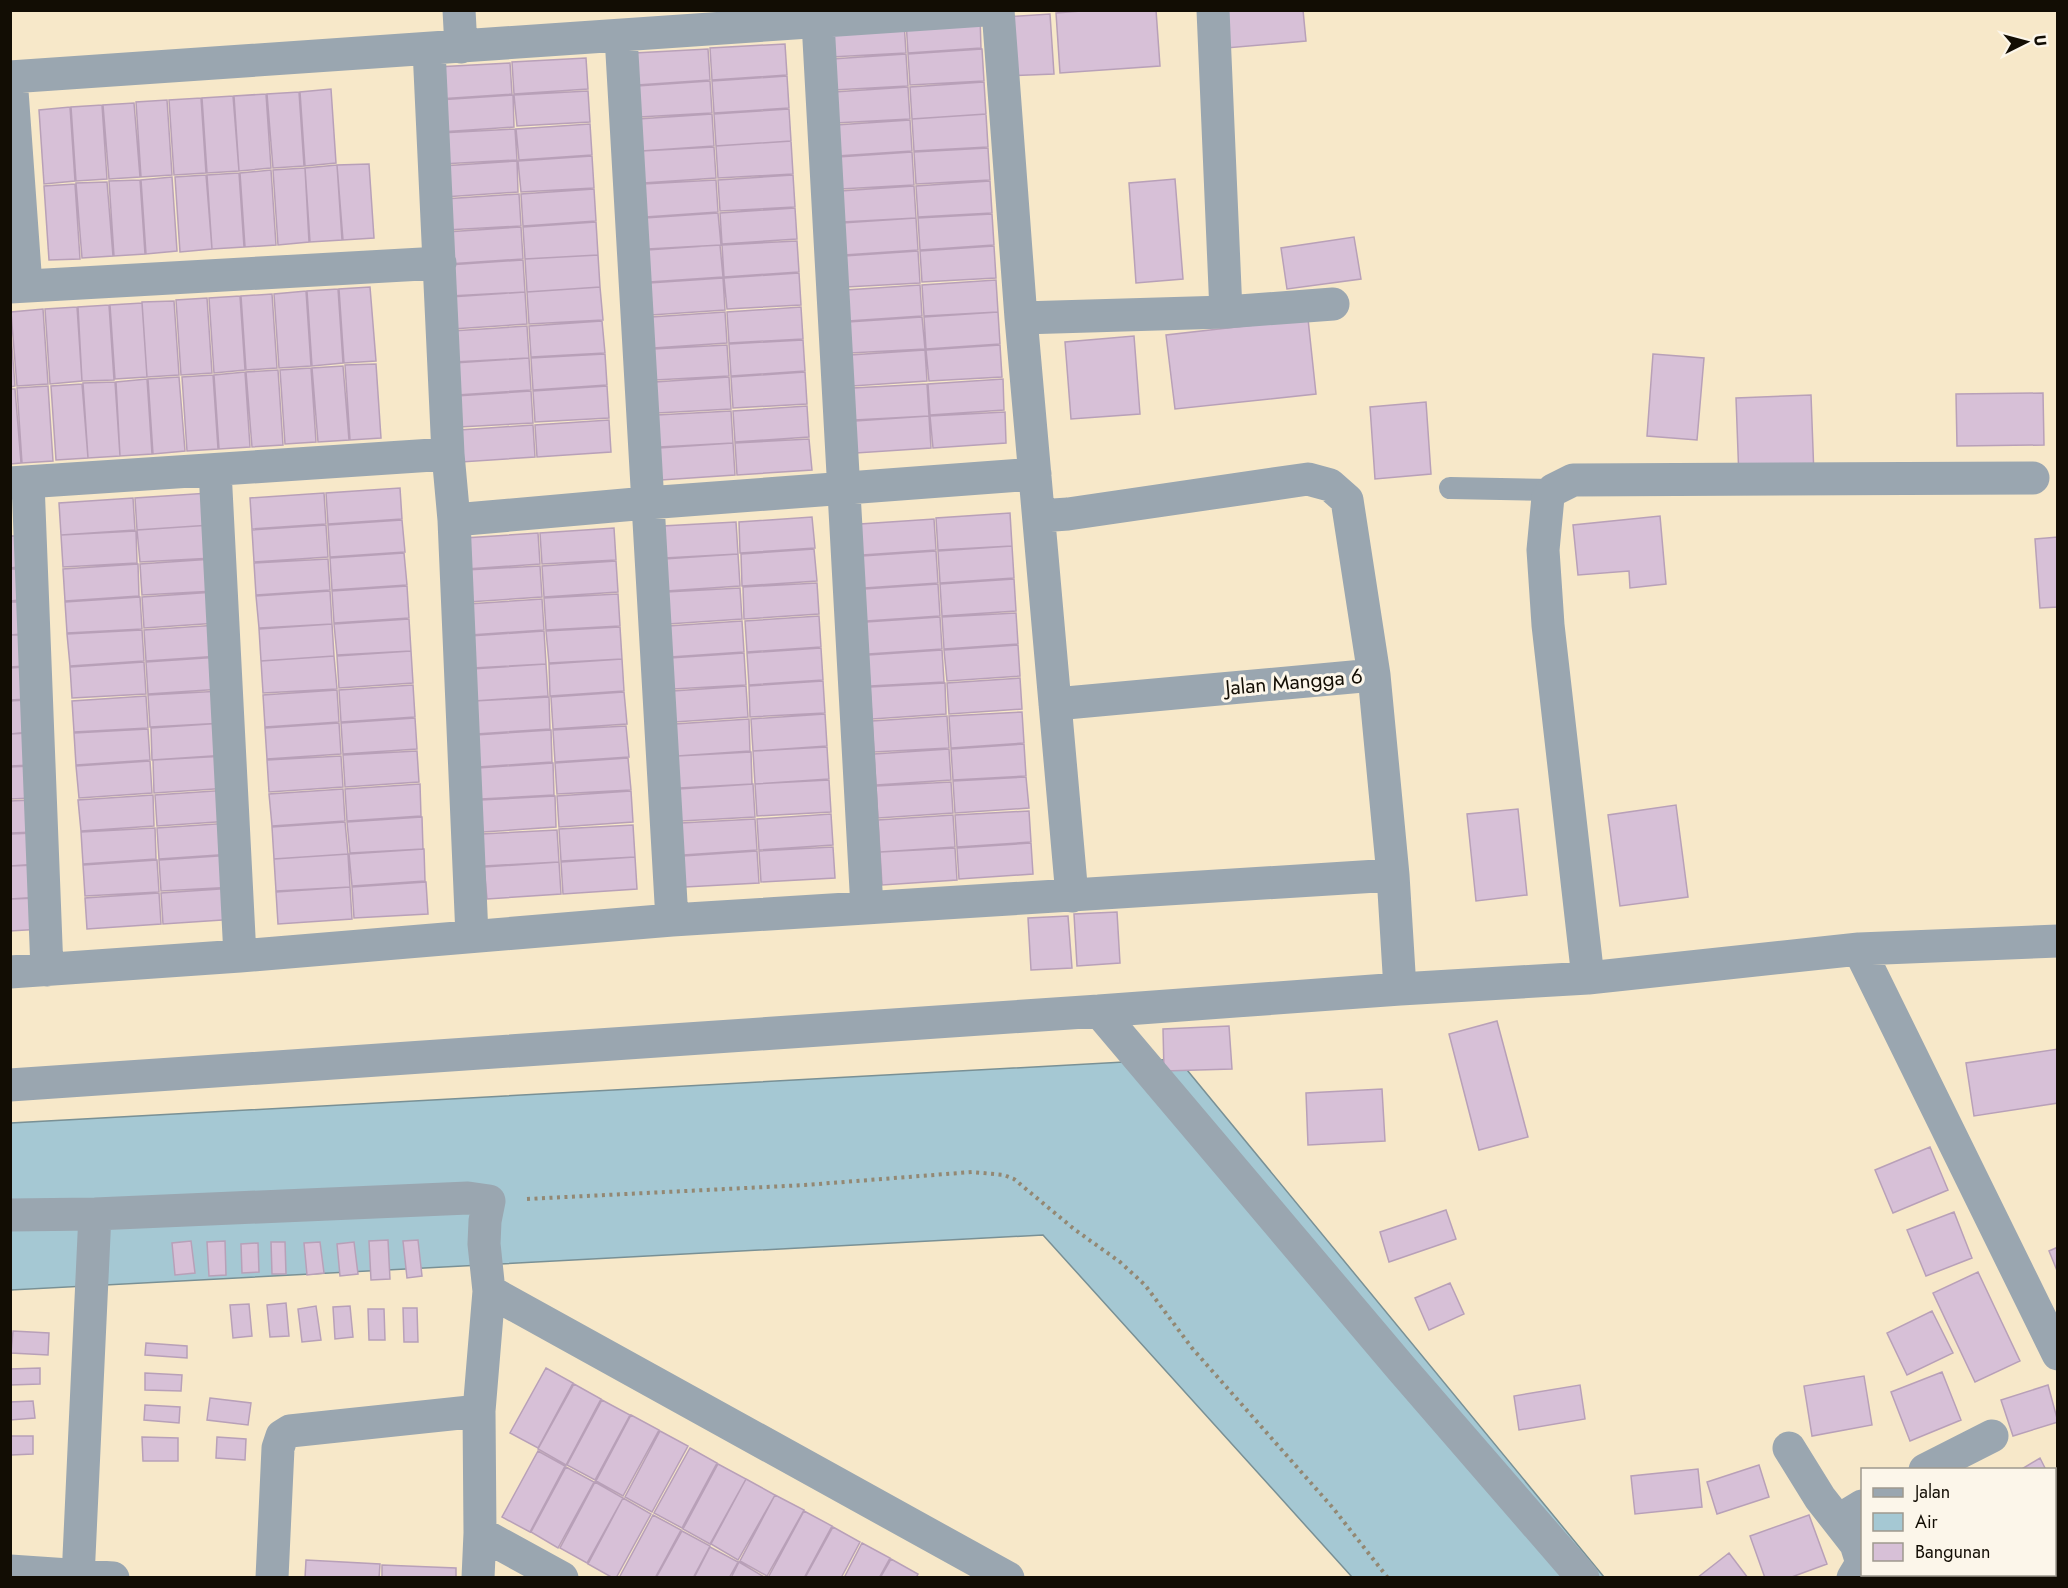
<svg xmlns="http://www.w3.org/2000/svg" width="2068" height="1588" viewBox="0 0 2068 1588" font-family="Jost,sans-serif">
  <rect width="100%" height="100%" fill="#f7e8c9"/>
  <path fill="#a5c8d3" stroke="#799095" stroke-width="1.5" d="M1178 1059 1604 1577H1352L1043 1235 11 1290V1123Z"/>
  <path fill="#d7c0d7" stroke="#b8a0b8" stroke-width="1.5" d="M1094 10H1156L1160 66 1060 73 1056 13Z
    M1223 10H1303L1306 41 1226 48Z
    M1050 14 1054 74 1007 76 1003 17Z
    M980 17 981 48 908 53 906 21Z
    M904 22 906 53 831 57 830 26Z
    M785 44 787 75 712 80 710 48Z
    M708 49 710 80 637 85 634 53Z
    M982 49 984 81 910 85 908 54Z
    M906 54 908 86 833 90 832 59Z
    M586 58 588 89 514 94 512 62Z
    M510 63 512 94 438 99 436 67Z
    M787 76 789 108 714 113 712 81Z
    M710 81 712 113 639 117 637 86Z
    M984 82 986 114 912 119 910 87Z
    M908 87 910 119 835 123 834 92Z
    M331 89 336 163 305 166 300 92Z
    M588 91 590 122 517 126 514 95Z
    M299 92 304 166 273 168 267 94Z
    M266 94 271 168 239 171 234 96Z
    M513 95 514 127 440 132 438 100Z
    M233 96 239 171 207 173 202 98Z
    M201 98 206 173 174 175 169 100Z
    M167 100 172 175 141 177 136 102Z
    M134 103 140 177 109 179 103 105Z
    M102 105 107 179 76 181 71 107Z
    M70 107 75 181 44 184 39 110Z
    M789 109 791 141 716 146 714 114Z
    M712 114 714 146 641 151 638 119Z
    M986 114 988 147 914 151 912 119Z
    M910 120 912 151 837 156 836 125Z
    M590 124 592 155 519 160 516 129Z
    M515 129 517 160 442 164 440 133Z
    M791 141 793 174 718 178 716 146Z
    M714 147 716 178 643 183 641 151Z
    M988 148 990 180 916 184 914 152Z
    M912 152 914 185 840 189 838 157Z
    M592 156 594 188 521 192 518 161Z
    M517 161 518 192 444 197 442 166Z
    M369 164 374 238 343 240 337 165Z
    M337 165 342 240 310 242 305 168Z
    M305 168 309 242 278 245 273 170Z
    M271 170 276 245 245 247 240 173Z
    M239 173 244 247 212 249 207 175Z
    M206 175 212 249 180 252 175 177Z
    M793 175 795 207 720 211 718 180Z
    M172 177 177 251 146 254 141 180Z
    M1175 179 1183 279 1136 283 1129 183Z
    M140 180 145 254 114 256 109 181Z
    M716 180 718 212 645 217 643 184Z
    M990 181 992 213 918 217 916 186Z
    M107 182 113 256 82 258 76 183Z
    M75 184 80 259 49 260 44 186Z
    M914 186 916 218 842 222 840 191Z
    M594 189 596 221 523 226 521 194Z
    M519 194 521 226 446 230 444 199Z
    M795 208 797 239 722 244 720 213Z
    M718 213 721 245 647 249 645 218Z
    M992 214 994 245 920 250 918 218Z
    M916 218 918 250 844 255 842 223Z
    M596 222 598 255 525 259 523 227Z
    M521 227 523 259 448 264 446 232Z
    M1354 237 1361 279 1287 289 1281 248Z
    M797 241 799 272 724 277 722 245Z
    M720 245 723 277 649 282 647 250Z
    M994 246 996 278 922 282 920 251Z
    M918 251 920 283 846 287 844 256Z
    M598 255 600 287 527 292 525 259Z
    M523 260 525 292 450 296 448 265Z
    M799 273 801 305 727 309 724 278Z
    M723 278 725 310 651 315 649 283Z
    M996 280 998 312 924 316 922 285Z
    M920 285 922 316 848 321 846 290Z
    M370 287 376 361 344 363 339 289Z
    M600 287 603 320 529 324 527 292Z
    M338 289 343 363 312 366 307 291Z
    M306 291 311 366 279 368 274 294Z
    M525 292 527 324 452 329 450 297Z
    M272 294 277 368 246 370 241 296Z
    M240 296 245 370 214 373 209 298Z
    M207 298 212 373 181 375 176 300Z
    M174 301 179 375 147 377 142 302Z
    M142 303 147 377 115 379 110 305Z
    M109 305 114 380 82 381 78 307Z
    M77 307 82 381 50 384 45 309Z
    M801 307 803 339 729 343 727 312Z
    M43 309 48 384 17 386 11 312Z
    M725 312 727 343 653 348 651 317Z
    M998 312 1000 344 926 349 924 317Z
    M922 317 925 349 850 353 848 322Z
    M1308 319 1316 394 1175 409 1166 335Z
    M602 321 605 353 531 357 529 326Z
    M10 323 15 386 10 387Z
    M527 326 529 358 454 362 452 331Z
    M1134 336 1140 414 1071 419 1065 342Z
    M803 340 805 371 731 376 729 344Z
    M727 345 729 376 655 380 653 349Z
    M1000 345 1002 377 929 381 926 350Z
    M925 350 927 381 852 386 850 355Z
    M605 354 607 385 533 390 531 358Z
    M1653 354 1704 358 1697 440 1647 436Z
    M529 358 531 390 457 395 454 363Z
    M376 364 381 438 350 440 345 365Z
    M343 366 349 440 318 442 312 368Z
    M311 368 316 442 285 444 280 370Z
    M278 370 283 445 252 447 246 372Z
    M245 372 250 447 219 449 214 375Z
    M805 372 807 404 733 408 731 377Z
    M213 375 218 449 187 451 182 377Z
    M179 377 185 451 153 454 148 379Z
    M729 377 731 409 657 413 655 382Z
    M147 379 152 454 120 456 116 382Z
    M1003 379 1004 410 930 415 928 384Z
    M115 382 120 456 88 458 83 383Z
    M82 384 88 458 56 460 51 386Z
    M927 384 929 416 854 420 853 388Z
    M48 386 53 461 22 463 17 388Z
    M607 386 609 418 535 422 533 391Z
    M10 389H15L21 463 10 464Z
    M531 391 533 423 459 427 456 396Z
    M2043 393 2044 445 1957 446 1956 394Z
    M1811 395 1814 476 1739 479 1736 398Z
    M1426 402 1431 474 1375 479 1370 407Z
    M807 406 809 437 735 442 733 411Z
    M731 411 733 443 659 447 657 415Z
    M1005 412 1006 443 933 448 930 416Z
    M929 416 931 448 856 453 855 421Z
    M609 420 611 452 537 457 535 425Z
    M533 425 535 457 461 462 459 430Z
    M809 439 812 470 737 475 735 443Z
    M733 443 735 475 661 480 659 448Z
    M400 488 402 519 328 524 326 493Z
    M209 493 211 525 137 530 135 498Z
    M324 493 326 524 252 529 250 498Z
    M133 498 135 530 61 535 59 503Z
    M1010 513 1012 546 938 550 936 518Z
    M1660 516 1666 584 1630 588 1629 571 1578 575 1573 525Z
    M812 517 815 548 740 553 739 522Z
    M934 519 936 550 862 555 860 524Z
    M402 520 405 552 330 557 328 525Z
    M736 522 738 554 664 558 662 526Z
    M211 525 213 558 140 562 137 530Z
    M326 525 328 557 254 562 252 530Z
    M614 528 616 560 542 564 540 533Z
    M136 531 137 563 63 567 61 535Z
    M538 533 540 564 466 569 464 538Z
    M10 536H16L18 567 10 568Z
    M2058 537V607L2040 608 2035 539Z
    M1012 546 1014 578 940 583 938 551Z
    M814 549 817 581 742 586 741 554Z
    M936 551 938 583 864 588 862 556Z
    M404 553 407 585 332 590 330 558Z
    M738 554 740 586 666 591 664 559Z
    M213 559 215 591 142 595 140 564Z
    M328 559 330 590 256 595 254 563Z
    M616 561 618 592 544 597 542 566Z
    M138 564 139 596 65 601 63 569Z
    M540 566 542 597 468 602 466 570Z
    M10 569H18L20 600 10 601Z
    M1014 579 1016 611 942 616 940 584Z
    M817 583 819 614 744 619 743 587Z
    M938 584 940 616 866 621 864 589Z
    M407 586 409 618 334 623 332 591Z
    M740 588 742 619 668 624 666 592Z
    M330 591 332 624 259 628 256 596Z
    M215 592 218 623 144 628 142 597Z
    M618 594 620 626 546 630 544 598Z
    M140 597 142 629 67 633 65 602Z
    M542 599 544 630 470 635 468 604Z
    M10 602H20L22 634 10 635Z
    M1016 613 1018 644 944 649 942 617Z
    M819 616 821 647 747 652 745 621Z
    M940 617 942 649 868 654 866 622Z
    M409 619 411 651 337 655 334 624Z
    M742 621 744 652 670 657 668 626Z
    M332 624 334 656 261 661 259 629Z
    M218 625 220 656 146 661 144 630Z
    M620 627 622 659 549 663 546 631Z
    M142 630 144 661 70 666 67 634Z
    M544 631 546 664 472 668 470 636Z
    M10 635H22L25 666 10 667Z
    M1018 645 1020 676 947 681 944 650Z
    M821 648 823 680 749 685 747 653Z
    M942 650 944 682 870 686 868 655Z
    M411 651 413 683 339 688 337 656Z
    M744 653 746 685 673 689 670 658Z
    M334 656 337 689 263 693 261 661Z
    M220 657 222 689 148 694 146 662Z
    M622 659 624 691 550 696 549 664Z
    M144 662 146 694 72 698 70 667Z
    M546 664 548 696 474 701 472 669Z
    M25 667 27 699 10 700V668Z
    M1020 678 1022 709 949 714 947 683Z
    M823 681 825 713 750 717 749 686Z
    M945 683 946 714 872 719 870 687Z
    M413 685 415 717 341 722 339 690Z
    M746 686 748 717 675 722 673 691Z
    M337 690 339 722 265 727 263 695Z
    M222 691 224 723 150 727 148 695Z
    M624 692 627 724 553 729 551 697Z
    M146 696 148 728 74 732 72 701Z
    M549 697 550 729 476 734 474 701Z
    M27 700 29 732 10 734V701Z
    M1022 712 1024 743 951 748 949 716Z
    M825 714 827 746 753 751 751 719Z
    M947 716 949 748 874 752 872 721Z
    M415 718 417 749 343 754 341 723Z
    M749 719 750 751 677 756 675 724Z
    M224 723 227 755 152 760 151 728Z
    M339 723 341 754 267 759 265 728Z
    M626 726 629 757 555 762 553 730Z
    M148 729 150 760 76 765 74 733Z
    M551 730 552 762 478 767 476 735Z
    M29 733 31 765 10 766V734Z
    M1024 744 1026 776 953 780 951 749Z
    M827 747 829 779 755 784 753 751Z
    M949 749 951 780 876 785 874 754Z
    M417 751 419 782 345 787 343 755Z
    M751 752 752 784 679 788 677 756Z
    M226 756 229 788 154 793 153 760Z
    M341 756 343 787 269 792 267 760Z
    M628 758 631 790 557 794 555 763Z
    M150 761 152 793 79 798 76 766Z
    M553 763 554 795 480 799 478 768Z
    M31 766 33 798 10 799V767Z
    M1026 777 1029 808 955 813 953 781Z
    M829 780 831 812 757 816 755 784Z
    M951 782 953 813 878 818 876 786Z
    M420 784 421 816 347 821 345 789Z
    M753 784 755 817 681 821 679 789Z
    M343 789 345 821 272 826 269 794Z
    M229 790 231 821 157 826 155 795Z
    M631 791 633 822 559 827 557 796Z
    M153 795 154 826 81 831 78 800Z
    M555 796 556 827 483 832 480 800Z
    M33 800 35 832 10 833V801Z
    M1676 805 1688 897 1620 906 1608 815Z
    M1518 809 1527 895 1476 901 1467 814Z
    M1029 811 1031 842 957 847 955 815Z
    M831 814 833 845 759 850 757 819Z
    M953 815 955 847 880 852 878 820Z
    M422 817 423 849 350 853 347 822Z
    M755 819 757 850 683 855 681 823Z
    M345 822 348 854 274 859 272 827Z
    M231 823 233 854 159 859 157 828Z
    M633 825 635 857 561 861 559 829Z
    M155 828 156 859 83 864 81 832Z
    M557 830 559 862 484 866 482 834Z
    M35 833 38 864 10 866V834Z
    M1031 843 1033 874 959 879 957 848Z
    M833 847 835 878 761 882 759 851Z
    M955 848 957 880 882 885 880 852Z
    M424 849 425 881 352 886 349 854Z
    M757 851 759 883 685 887 683 856Z
    M348 854 350 887 276 891 274 859Z
    M233 855 235 887 161 891 159 860Z
    M635 857 637 889 563 894 561 862Z
    M157 860 159 892 85 896 83 865Z
    M559 862 561 894 487 899 484 867Z
    M38 865 40 897 10 899V866Z
    M426 882 428 914 354 918 352 887Z
    M350 887 352 919 278 924 276 892Z
    M235 888 237 919 163 924 161 893Z
    M159 893 161 924 87 929 85 898Z
    M40 898 42 929 10 931V899Z
    M1117 912 1120 963 1077 966 1074 914Z
    M1068 916 1072 968 1031 970 1028 918Z
    M1497 1021 1528 1137 1479 1150 1449 1034Z
    M1229 1026 1232 1069 1164 1071 1163 1029Z
    M2058 1049V1103L1974 1116 1966 1063Z
    M1382 1089 1385 1141 1308 1145 1306 1093Z
    M1930 1147 1948 1190 1893 1213 1875 1170Z
    M1446 1210 1456 1239 1389 1262 1380 1232Z
    M1954 1212 1972 1258 1926 1276 1907 1230Z
    M388 1240 390 1279 371 1280 369 1241Z
    M418 1240 422 1276 407 1278 403 1241Z
    M191 1241 195 1273 175 1275 172 1243Z
    M225 1241 226 1275 209 1276 207 1242Z
    M271 1242H285L286 1274H272Z
    M320 1242 324 1273 307 1275 304 1243Z
    M354 1242 358 1274 340 1276 337 1244Z
    M258 1243 259 1272 242 1273 241 1244Z
    M2058 1247V1273L2049 1251Z
    M1978 1272 2020 1361 1975 1382 1933 1293Z
    M1450 1283 1464 1314 1429 1330 1415 1298Z
    M286 1303 289 1336 270 1337 267 1305Z
    M249 1304 252 1336 233 1338 230 1305Z
    M316 1306 321 1340 302 1342 298 1309Z
    M350 1306 353 1337 335 1339 333 1307Z
    M403 1308H417L418 1342H404Z
    M368 1309H384L385 1340H369Z
    M1932 1311 1953 1353 1907 1375 1887 1333Z
    M13 1331 49 1333 48 1355 11 1353Z
    M146 1343 187 1346V1358L145 1355Z
    M40 1368V1384L10 1385V1369Z
    M546 1368 573 1383 538 1448 510 1433Z
    M1942 1372 1961 1420 1910 1441 1891 1392Z
    M145 1373 182 1375 181 1391 145 1390Z
    M1864 1376 1872 1425 1812 1436 1804 1386Z
    M574 1384 601 1399 566 1465 538 1449Z
    M1580 1385 1585 1419 1519 1430 1514 1396Z
    M2048 1385 2058 1422 2013 1436 2001 1400Z
    M210 1398 251 1403 248 1425 207 1420Z
    M602 1400 630 1415 595 1480 567 1465Z
    M33 1401 35 1418 10 1420V1402Z
    M145 1405 180 1407 179 1423 144 1420Z
    M631 1415 659 1430 623 1496 596 1481Z
    M660 1431 688 1446 652 1512 625 1497Z
    M11 1436H33V1454L11 1455Z
    M142 1437 178 1438V1461H143Z
    M217 1437 246 1439 245 1460 216 1458Z
    M690 1448 717 1463 682 1528 654 1513Z
    M538 1451 565 1466 530 1532 502 1517Z
    M2040 1458 2046 1470H2020Z
    M718 1464 746 1479 710 1544 683 1529Z
    M1759 1465 1769 1497 1717 1514 1707 1482Z
    M566 1467 594 1482 558 1548 531 1532Z
    M1698 1469 1702 1507 1635 1514 1631 1476Z
    M746 1479 775 1495 738 1560 711 1544Z
    M595 1482 623 1498 587 1563 560 1548Z
    M775 1495 804 1510 767 1576 740 1561Z
    M2055 1496 2058 1499V1549L2054 1551Z
    M623 1498 651 1514 616 1578H613L588 1564Z
    M804 1511 832 1526 804 1578H771L769 1576Z
    M653 1515 681 1530 655 1578H619Z
    M1809 1515 1827 1564 1789 1578H1765L1750 1536Z
    M833 1527 860 1542 841 1578H805Z
    M682 1531 710 1546 693 1578H656Z
    M862 1543 890 1558 879 1578H844Z
    M710 1547 738 1562 729 1578H694Z
    M1729 1553 1748 1578H1697Z
    M891 1559 918 1574 916 1578H880Z
    M306 1560 380 1564 379 1578H305Z
    M739 1562 766 1578H731Z
    M382 1565 456 1568V1578H382Z"/>
  <g fill="none" stroke-linecap="round" stroke-linejoin="round">
    <path stroke="#938873" stroke-width="4" stroke-dasharray="3 4.5" stroke-linecap="butt" d="M527 1199 805 1185 972 1172 1004 1175 1014 1179 1074 1229 1120 1262 1145 1285 1192 1348 1333 1508 1388 1578"/>
    <path stroke="#9aa6b0" stroke-width="22" d="M1450 488 1553 490"/>
    <path stroke="#9aa6b0" stroke-width="33" d="M459 10 461 47
      M998 10 1021 318 1072 896
      M1213 10 1226 312
      M818 22 867 908
      M621 36 672 920
      M429 49 448 454 454 520 472 936
      M10 77 985 10
      M11 77 26 286
      M10 287 440 263
      M1021 318 1226 312 1333 304
      M215 470 240 956
      M28 482 47 970
      M10 483 448 454
      M1039 516 1068 514 1308 479 1330 485 1347 500 1374 675
      M454 520 647 503 1035 474
      M1055 704 1374 675 1393 875 1400 989
      M1859 949 2058 1354
      M10 972 240 956 672 920 1393 875
      M1588 978 1548 625 1543 550 1548 497 1553 490 1573 480 2033 478
      M10 1085 1099 1011
      M10 1215 95 1214 468 1198 489 1201 485 1221 484 1244 489 1291 479 1411 480 1533 478 1578
      M489 1291 1008 1578
      M1789 1448 1820 1498 1856 1544 1862 1563 1853 1578
      M1925 1470 1992 1436
      M1839 1520 1862 1506
      M480 1533 562 1578
      M10 1571 113 1578
      M78 1578 95 1214
      M272 1578 278 1448 282 1436 290 1431 479 1411
      M1583 1578 1401 1368 1099 1011 1400 989 1588 978 1859 949 2058 941"/>
  </g>
  <g text-anchor="middle" stroke-width="6" stroke-linejoin="round" paint-order="stroke">
    <g font-size="21" fill="#120d04" stroke="#fcf6ea">
      <text transform="translate(1294 682) rotate(-5)" y="7">Jalan Mangga 6</text>
    </g>
  </g>
  <rect width="2068" height="1588" fill="none" stroke="#120d04" stroke-width="24"/>
  <rect x="1861" y="1468" width="195" height="108" fill="#fcf6ea" stroke="#9e998e" stroke-width="1.5"/>
  <rect x="1873" y="1488" width="30" height="9" fill="#9aa6b0" stroke="#9e998e" stroke-width="1.5"/>
  <text x="1915" y="1498" font-size="18" fill="#120d04">Jalan</text>
  <rect x="1873" y="1513" width="30" height="18" fill="#a5c8d3" stroke="#9e998e" stroke-width="1.5"/>
  <text x="1915" y="1528" font-size="18" fill="#120d04">Air</text>
  <rect x="1873" y="1543" width="30" height="18" fill="#d7c0d7" stroke="#9e998e" stroke-width="1.5"/>
  <text x="1915" y="1558" font-size="18" fill="#120d04">Bangunan</text>
  <g transform="translate(2026 42) rotate(84)" stroke="#fcf6ea" stroke-width="4.5" paint-order="stroke">
  <path d="M0-4.5L10 22L0 15L-10 22Z" fill="#120d04"/>
  <text y="-9" font-size="16" font-weight="bold" text-anchor="middle" fill="#120d04">U</text>
  </g>
</svg>
